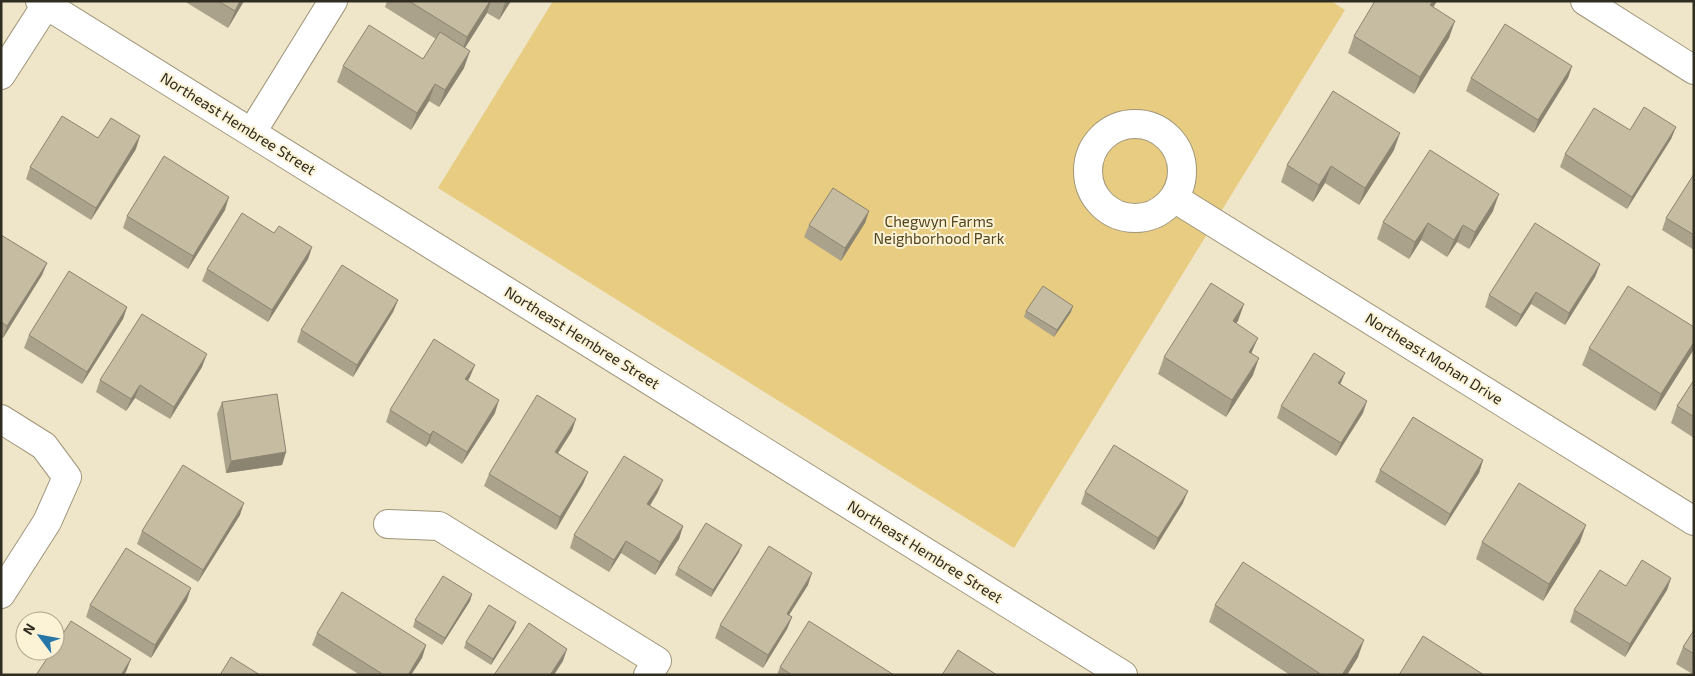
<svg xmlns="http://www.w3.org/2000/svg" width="1695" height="676" viewBox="0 0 1695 676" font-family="'Exo 2',sans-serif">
  <rect width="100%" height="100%" fill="#efe5c8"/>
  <path fill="#e7cc81" d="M553 1H1331L1345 10 1014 548 438 188Z"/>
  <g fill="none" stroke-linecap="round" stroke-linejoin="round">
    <defs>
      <path id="minor" d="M40 1 1123 675
        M1585 1 1694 70
        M1 75 46 5
        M1088 171a47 47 0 1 1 94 0a47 47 0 1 1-94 0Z
        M252 132 333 1
        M1174 198 1694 521
        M1 419 44 446 67 477 47 522 1 594
        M388 524 439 526 657 661 648 675"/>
    </defs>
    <use href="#minor" stroke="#9f967b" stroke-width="30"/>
    <use href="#minor" stroke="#fff" stroke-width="28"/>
  </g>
  <path fill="#aaa28a" d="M184 1H244L228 28Z
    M387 1H511L499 20 487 13 465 48 464 68 439 107 429 101 411 130 337 82 343 66 423 59 436 39 385 7Z
    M1437 1 1433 7 1449 38 1414 94 1348 53 1354 36Z
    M1572 66 1568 78 1534 133 1466 91 1471 78Z
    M1676 127 1671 139 1627 209 1560 167 1565 154 1630 130Z
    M98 138 136 149 91 220 26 179 30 167Z
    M1394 150 1359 205 1325 183 1313 202 1281 182 1287 165Z
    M1694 174V250L1662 230 1666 218Z
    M225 210 188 269 123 228 127 216Z
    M869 211 865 223 841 261 804 237 809 225Z
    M1493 211 1469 249 1457 242 1447 257 1421 240 1409 259 1377 239 1383 222Z
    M274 233 312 247 308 259 268 322 202 281 207 269Z
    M1 235 47 263 42 275 3 338 1 337Z
    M1600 264 1595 277 1565 325 1531 304 1516 327 1485 307 1489 295Z
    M398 300 393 312 353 377 297 342 301 330Z
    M1244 304 1236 323 1252 353 1253 375 1226 417 1158 374 1164 357Z
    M127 307 123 319 82 384 24 348 29 335Z
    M1026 311 1071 312 1054 337 1024 317Z
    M1694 327V349L1655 411 1582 365 1589 348Z
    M202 367 170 419 135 398 126 411 96 392 100 380Z
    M470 377 468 381 495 413 462 464 429 443 426 447 386 422 390 410Z
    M1694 380V438L1671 423 1677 406Z
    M1341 384 1363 413 1336 456 1277 418 1281 406Z
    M222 402 286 452 282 465 226 473 217 414Z
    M572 431 558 453 588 472 583 484 556 530 484 486 489 474Z
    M1483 460 1479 473 1445 526 1375 482 1380 470Z
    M658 492 650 506 683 526 679 539 655 575 621 553 609 572 570 548 574 535Z
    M1085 492 1183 503 1154 550 1081 504Z
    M240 515 198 582 137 544 142 531Z
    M1482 542H1580L1543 601 1476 559Z
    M739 552 711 597 675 575 678 568Z
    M1671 578 1667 590 1625 657 1570 622 1574 610 1626 586Z
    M808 585 789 615 792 617 787 629 763 668 715 638 720 625Z
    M472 594 470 601 442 645 413 627 415 620Z
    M187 600 151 658 86 617 90 605Z
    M1215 605 1358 657 1347 675H1290L1209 622Z
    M514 628 491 665 464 648 466 642Z
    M1694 630V675L1676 664 1683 647Z
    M317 633 426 645 422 658 411 675H360L312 645Z
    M780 667 894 675H777Z"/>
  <path fill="#8b8471" d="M240 1H244L228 28 235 11Z
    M490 1H491L487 13 461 54 467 37Z
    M506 1H511L499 20 505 3Z
    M1433 1H1437L1424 22 1430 5Z
    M1455 21 1449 38 1414 94 1420 77Z
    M470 51 464 68 439 107 445 90Z
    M1572 66 1568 78 1534 133 1538 120Z
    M435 84 429 101 411 130 417 113Z
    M1676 127 1671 139 1627 209 1632 197Z
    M1400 133 1394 150 1359 205 1365 188Z
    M140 136 136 149 91 220 96 208Z
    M1331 166 1325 183 1313 202 1319 185Z
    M1499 194 1493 211 1469 249 1475 232Z
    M229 197 225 210 188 269 193 256Z
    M869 211 865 223 841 261 845 248Z
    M1428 223 1421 240 1409 259 1415 242Z
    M1463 225 1457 242 1447 257 1454 240Z
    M312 247 308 259 268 322 272 310Z
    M47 263 42 275 3 338 7 326Z
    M1600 264 1595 277 1565 325 1569 313Z
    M1536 292 1531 304 1516 327 1521 315Z
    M398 300 393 312 353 377 357 365Z
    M1244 304 1238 321 1226 338 1233 321Z
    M1073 306 1071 312 1054 337 1057 330Z
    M127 307 123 319 82 384 87 372Z
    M1258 338 1251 354 1249 352Z
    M1694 342V349L1655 411 1661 394Z
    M207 354 202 367 170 419 174 407Z
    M1259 358 1253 375 1226 417 1232 400Z
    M475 365 470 377 461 392 465 379Z
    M1345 373 1340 385 1338 383Z
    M140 385 135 398 126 411 131 399Z
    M499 400 495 413 462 464 467 452Z
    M1367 401 1363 413 1336 456 1341 443Z
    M576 419 572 431 551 464 555 452Z
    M433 431 429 443 426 447 430 435Z
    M286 452 282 465 226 473 231 461Z
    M1483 460 1479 473 1445 526 1450 514Z
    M588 472 583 484 556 530 560 517Z
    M663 480 658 492 643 516 647 504Z
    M1188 491 1183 503 1154 550 1158 538Z
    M244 503 240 515 198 582 203 570Z
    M1586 525 1580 542 1543 601 1549 584Z
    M683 526 679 539 655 575 660 562Z
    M626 541 621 553 609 572 614 560Z
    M742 545 739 552 711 597 713 590Z
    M812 573 808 585 782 626 787 614Z
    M1671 578 1667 590 1625 657 1630 644Z
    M191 588 187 600 151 658 155 645Z
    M472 594 470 601 442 645 445 638Z
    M792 617 787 629 763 668 768 655Z
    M516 622 514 628 491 665 493 659Z
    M1364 640 1358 657 1347 675H1342Z
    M426 645 422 658 411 675H408Z
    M567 649 563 661 554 675H550Z
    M131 659 126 672 124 675H121Z"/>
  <path fill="#c6bca1" stroke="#8b8471" d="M218 1H240L235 11Z
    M409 1H490L467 37Z
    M1375 1H1433L1430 5 1455 21 1420 77 1354 36Z
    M1505 24 1572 66 1538 120 1471 78Z
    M369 25 423 59 440 32 470 51 445 90 435 84 417 113 343 66Z
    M1333 91 1400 133 1365 188 1331 166 1319 185 1287 165Z
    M1644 107 1676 127 1632 197 1565 154 1594 108 1630 130Z
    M62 116 98 138 111 118 140 136 96 208 30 167Z
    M1430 150 1499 194 1475 232 1463 225 1454 240 1428 223 1415 242 1383 222Z
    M164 156 229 197 193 256 127 216Z
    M1694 174V235L1666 218Z
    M833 188 869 211 845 248 809 225Z
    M242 213 274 233 279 226 312 247 272 310 207 269Z
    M1535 223 1600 264 1569 313 1536 292 1521 315 1489 295Z
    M1 235 47 263 7 326 1 322Z
    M342 265 398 300 357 365 301 330Z
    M69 271 127 307 87 372 29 335Z
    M1211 283 1244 304 1233 321 1258 338 1249 352 1259 358 1232 400 1164 357Z
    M1043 286 1073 306 1057 330 1026 311Z
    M1628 286 1694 327V342L1661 394 1589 348Z
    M142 314 207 354 174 407 140 385 131 399 100 380Z
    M434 339 475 365 465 379 499 400 467 452 433 431 430 435 390 410Z
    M1314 353 1345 373 1338 383 1367 401 1341 443 1281 406Z
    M1694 380V417L1677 406Z
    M277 394 286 452 231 461 222 402Z
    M537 395 576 419 555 452 588 472 560 517 489 474Z
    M1413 417 1483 460 1450 514 1380 470Z
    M1114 445 1188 491 1158 538 1085 492Z
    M624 456 663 480 647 504 683 526 660 562 626 541 614 560 574 535Z
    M183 465 244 503 203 570 142 531Z
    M1519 483 1586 525 1549 584 1482 542Z
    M706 523 742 545 713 590 678 568Z
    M769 546 812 573 787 614 792 617 768 655 720 625Z
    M126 548 191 588 155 645 90 605Z
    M1642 560 1671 578 1630 644 1574 610 1600 570 1626 586Z
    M1243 562 1364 640 1342 675H1322L1215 605Z
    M443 576 472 594 445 638 415 620Z
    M342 592 426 645 408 675H384L317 633Z
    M489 605 516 622 493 659 466 642Z
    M71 621 131 659 121 675H36L52 651H55V646Z
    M809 621 894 675H792L780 667Z
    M529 623 567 649 550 675H494Z
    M1694 630V654L1683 647Z
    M1423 636 1484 675H1399Z
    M958 650 997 675H942Z
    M231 657 260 675H220Z"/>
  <g text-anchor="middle" stroke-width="4" stroke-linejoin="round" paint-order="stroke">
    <g font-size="15" fill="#2f2c21" stroke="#fcf2d5">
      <text transform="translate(238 124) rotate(32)" y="5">Northeast Hembree Street</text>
      <text transform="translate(582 338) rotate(32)" y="5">Northeast Hembree Street</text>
      <text transform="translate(1434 359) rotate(32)" y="5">Northeast Mohan Drive</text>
      <text transform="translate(925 552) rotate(32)" y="5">Northeast Hembree Street</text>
    </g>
    <g font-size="15" fill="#52451e" stroke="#fcf2d5">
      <text x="939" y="227">Chegwyn Farms<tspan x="939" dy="17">Neighborhood Park</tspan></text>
    </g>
  </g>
  <rect width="1695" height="676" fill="none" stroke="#2f2c21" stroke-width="5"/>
  <g transform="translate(40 636) rotate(302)"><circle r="24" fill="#fcf2d5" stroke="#aaa38d"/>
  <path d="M0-4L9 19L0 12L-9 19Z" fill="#2676a8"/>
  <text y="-8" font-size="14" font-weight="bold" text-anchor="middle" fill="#2f2c21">N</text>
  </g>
</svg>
